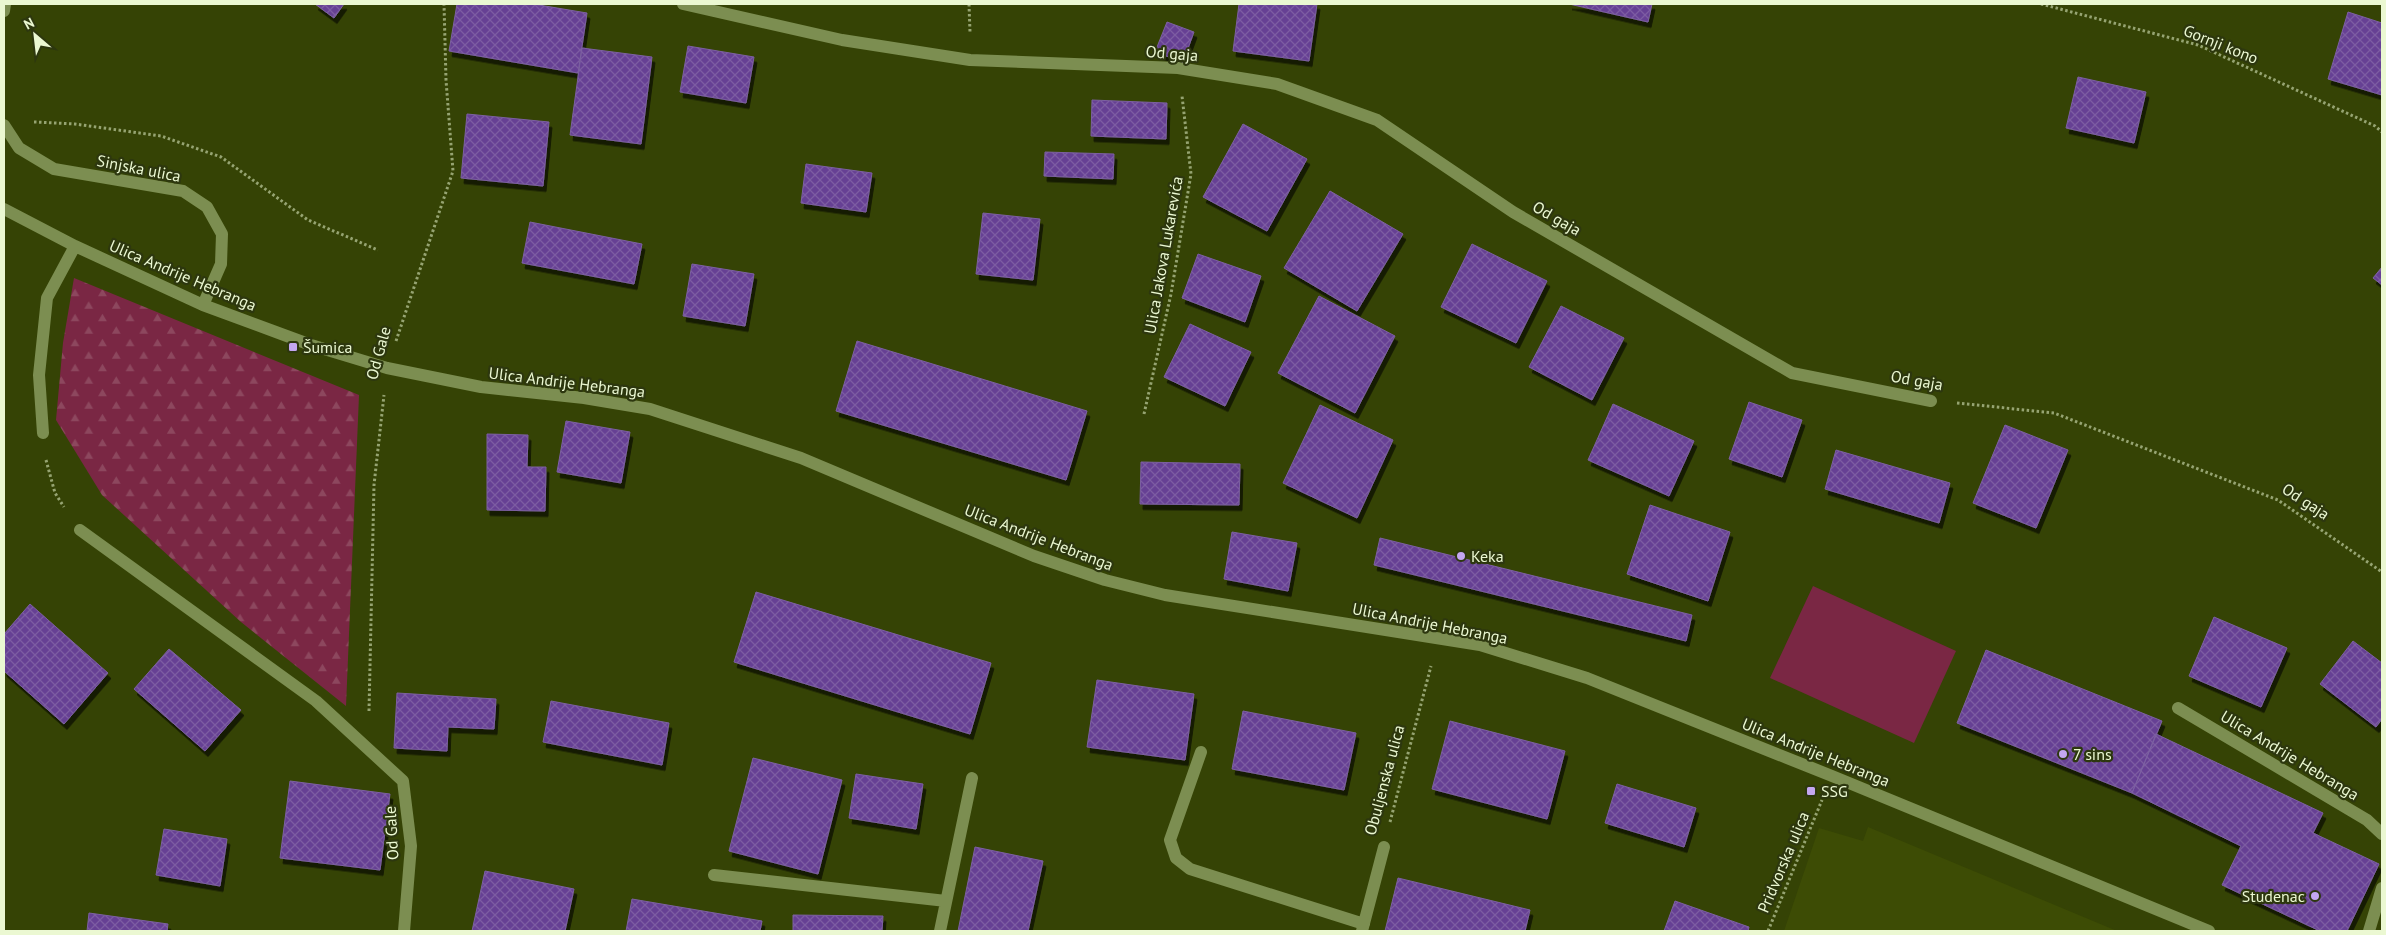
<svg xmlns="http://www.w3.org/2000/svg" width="2386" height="935" viewBox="0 0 2386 935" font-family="'PT Sans',sans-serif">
  <defs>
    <pattern id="forest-firs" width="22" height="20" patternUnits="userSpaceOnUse" patternTransform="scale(1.25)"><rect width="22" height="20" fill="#7a2744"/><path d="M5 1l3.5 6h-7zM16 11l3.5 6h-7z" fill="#8d475e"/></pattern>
    <pattern id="building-cross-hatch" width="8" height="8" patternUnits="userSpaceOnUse" patternTransform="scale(1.25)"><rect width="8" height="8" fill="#664094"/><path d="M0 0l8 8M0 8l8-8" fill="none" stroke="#7c5ca2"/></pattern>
    <filter id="shadow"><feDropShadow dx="3" dy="5.5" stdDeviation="0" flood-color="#0009"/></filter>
  </defs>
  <rect width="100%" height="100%" fill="#354305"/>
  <path fill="#3d4c05" d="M1868 827 2117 931H1784L1819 828 1863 841Z"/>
  <path fill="url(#forest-firs)" d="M74 278 359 395 346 706 241 622 102 495 56 420 63 343Z"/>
  <path fill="#7a2744" d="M1813 586 1956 651 1914 743 1770 678Z"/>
  <path fill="url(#building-cross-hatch)" stroke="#7c60a2" filter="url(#shadow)" d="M315 4H344L334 18Z
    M457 4H533L587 13 578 73 449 51Z
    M1239 4H1317L1309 61 1233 51Z
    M1569 4H1652L1648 22Z
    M2348 12 2382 23V95L2328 79Z
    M1167 22 1194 32 1183 62 1155 52Z
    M688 46 754 57 746 103 680 92Z
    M582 48 652 57 641 144 570 135Z
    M2078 77 2146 92 2134 143 2066 128Z
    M1092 100 1167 103 1166 139 1091 136Z
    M467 114 549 122 543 186 461 178Z
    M1243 124 1307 159 1267 231 1203 197Z
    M1045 152 1114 154 1113 179 1044 176Z
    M806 164 872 173 866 212 801 203Z
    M1330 191 1403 234 1357 311 1284 268Z
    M983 213 1040 219 1033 280 976 274Z
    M530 222 642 244 634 284 522 263Z
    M1472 244 1547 281 1516 343 1441 307Z
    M1198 254 1261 276 1245 322 1182 298Z
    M692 264 754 274 745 326 683 316Z
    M2382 267V285L2373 278Z
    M1319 296 1395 336 1355 413 1278 373Z
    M1561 306 1624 338 1592 400 1529 367Z
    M1190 324 1251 352 1225 406 1164 377Z
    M857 341 1087 411 1066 480 836 411Z
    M1749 402 1802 420 1782 477 1729 459Z
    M1613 404 1694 441 1669 496 1588 460Z
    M1320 405 1393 440 1357 518 1283 483Z
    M566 421 630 432 621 483 557 472Z
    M2005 425 2068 450 2036 528 1973 503Z
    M487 434 528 435 527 467H546L545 511 487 510Z
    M1836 450 1950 483 1939 523 1825 489Z
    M1141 462 1240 464 1239 505 1140 504Z
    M1650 505 1730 532 1708 601 1627 574Z
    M1232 532 1297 543 1288 591 1224 579Z
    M1380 538 1692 615 1686 641 1374 565Z
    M756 592 991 663 970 734 734 662Z
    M30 604 108 673 64 724 4 671V634Z
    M2214 617 2287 648 2261 707 2189 676Z
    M2353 641 2382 663V719L2376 727 2320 684Z
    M169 649 241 710 205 751 134 689Z
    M1986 650 2162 721 2132 793 1957 723Z
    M1097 680 1194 694 1185 760 1087 747Z
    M397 693 496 699 494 729 448 727 447 751 394 748Z
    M551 701 669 723 662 765 543 742Z
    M1243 711 1356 733 1344 790 1232 769Z
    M1450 721 1565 751 1547 819 1432 789Z
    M2156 734 2323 813 2313 833 2379 864 2347 931H2320L2222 885 2241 846 2132 793Z
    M753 758 842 780 818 874 729 851Z
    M856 774 923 784 916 829 849 818Z
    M290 781 390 794 380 870 280 858Z
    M1617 784 1696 808 1684 847 1605 823Z
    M164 829 227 839 220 886 156 875Z
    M975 847 1043 861 1028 931H958Z
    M485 871 574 889 565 931H472Z
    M1398 878 1530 910 1525 931H1385Z
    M632 899 762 921 760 931H626Z
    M1675 901 1749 927 1748 931H1664Z
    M89 913 168 924 167 931H87Z
    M793 915 883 916 882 931H793Z"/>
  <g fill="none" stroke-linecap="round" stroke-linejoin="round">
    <path stroke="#96a472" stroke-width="3" stroke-dasharray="2.5 2.5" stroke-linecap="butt" d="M969 4 970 32
      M2041 4 2198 45 2375 126 2382 132
      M34 122 75 124 161 136 221 157 308 220 378 250
      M396 341 453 171 446 80 444 4
      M1957 403 2054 413 2278 500 2382 572
      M1144 414 1171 294 1191 174 1182 96
      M46 460 55 493 64 507
      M369 711 374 485 384 395
      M1390 822 1431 666
      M1768 931 1822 800"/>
    <path stroke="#7c8e51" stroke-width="12" d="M683 4 842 40 970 60 1178 68 1277 84 1377 120 1513 212 1792 373 1931 401
      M4 11 5 4
      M4 125 19 148 54 169 183 191 207 207 222 234 221 264 203 305
      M4 209 75 246 203 305 311 345 387 368 481 387 584 398 650 409 801 458 1034 556 1105 580 1165 595 1480 645 1587 678 1832 776 2209 931
      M43 433 39 375 47 298 75 246
      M80 530 316 701 403 781 411 846 404 931
      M2178 708 2367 820 2382 834
      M1201 752 1170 840 1176 858 1190 869 1364 924
      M714 875 946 901
      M940 931 972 778
      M1362 931 1384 847
      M2369 931 2382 888"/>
  </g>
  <g fill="#c4a7f1" stroke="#2d370f" stroke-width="2">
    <rect x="288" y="342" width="10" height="10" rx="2.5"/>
    <circle cx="1461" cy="556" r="5"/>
    <circle cx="2063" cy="754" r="5"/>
    <rect x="1806" y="786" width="10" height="10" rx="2.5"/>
    <circle cx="2315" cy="896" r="5"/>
  </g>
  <g text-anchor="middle" stroke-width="4.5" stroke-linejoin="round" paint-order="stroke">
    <g font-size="16" fill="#ebf8d2" stroke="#2d370f">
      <text transform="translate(2221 44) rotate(22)" y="6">Gornji kono</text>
      <text transform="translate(1172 53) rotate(5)" y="6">Od gaja</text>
      <text transform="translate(139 168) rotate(11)" y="6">Sinjska ulica</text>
      <text transform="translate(1557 218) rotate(30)" y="6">Od gaja</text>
      <text transform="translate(1163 255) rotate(-80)" y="6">Ulica Jakova Lukarevića</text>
      <text transform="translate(183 275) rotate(23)" y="6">Ulica Andrije Hebranga</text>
      <text transform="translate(378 353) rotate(-75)" y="6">Od Gale</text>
      <text transform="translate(1917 380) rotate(10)" y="6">Od gaja</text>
      <text transform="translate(567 382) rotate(7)" y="6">Ulica Andrije Hebranga</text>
      <text transform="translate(2306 501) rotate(33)" y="6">Od gaja</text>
      <text transform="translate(1039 537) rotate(21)" y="6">Ulica Andrije Hebranga</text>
      <text transform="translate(1430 623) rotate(11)" y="6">Ulica Andrije Hebranga</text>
      <text transform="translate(1816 752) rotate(22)" y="6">Ulica Andrije Hebranga</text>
      <text transform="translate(2290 755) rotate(31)" y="6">Ulica Andrije Hebranga</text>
      <text transform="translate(1384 780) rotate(-75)" y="6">Obuljenska ulica</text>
      <text transform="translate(391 833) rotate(-93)" y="6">Od Gale</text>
      <text transform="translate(1783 862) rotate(-67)" y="6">Pridvorska ulica</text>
    </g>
    <g font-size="16" fill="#ebf8d2" stroke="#2d370f" text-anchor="start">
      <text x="303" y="353">Šumica</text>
      <text x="1471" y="562">Keka</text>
      <text x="2073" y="760">7 sins</text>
      <text x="1821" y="797">SSG</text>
      <text x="2305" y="902" text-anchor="end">Studenac</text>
    </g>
  </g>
  <rect width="2386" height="935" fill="none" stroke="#ebf8d2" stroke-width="10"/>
  <g transform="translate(35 35) rotate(332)" stroke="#2d370f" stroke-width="4" paint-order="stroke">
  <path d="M0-4L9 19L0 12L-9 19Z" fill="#ebf8d2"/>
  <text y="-8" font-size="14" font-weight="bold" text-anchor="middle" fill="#ebf8d2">N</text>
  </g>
</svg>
